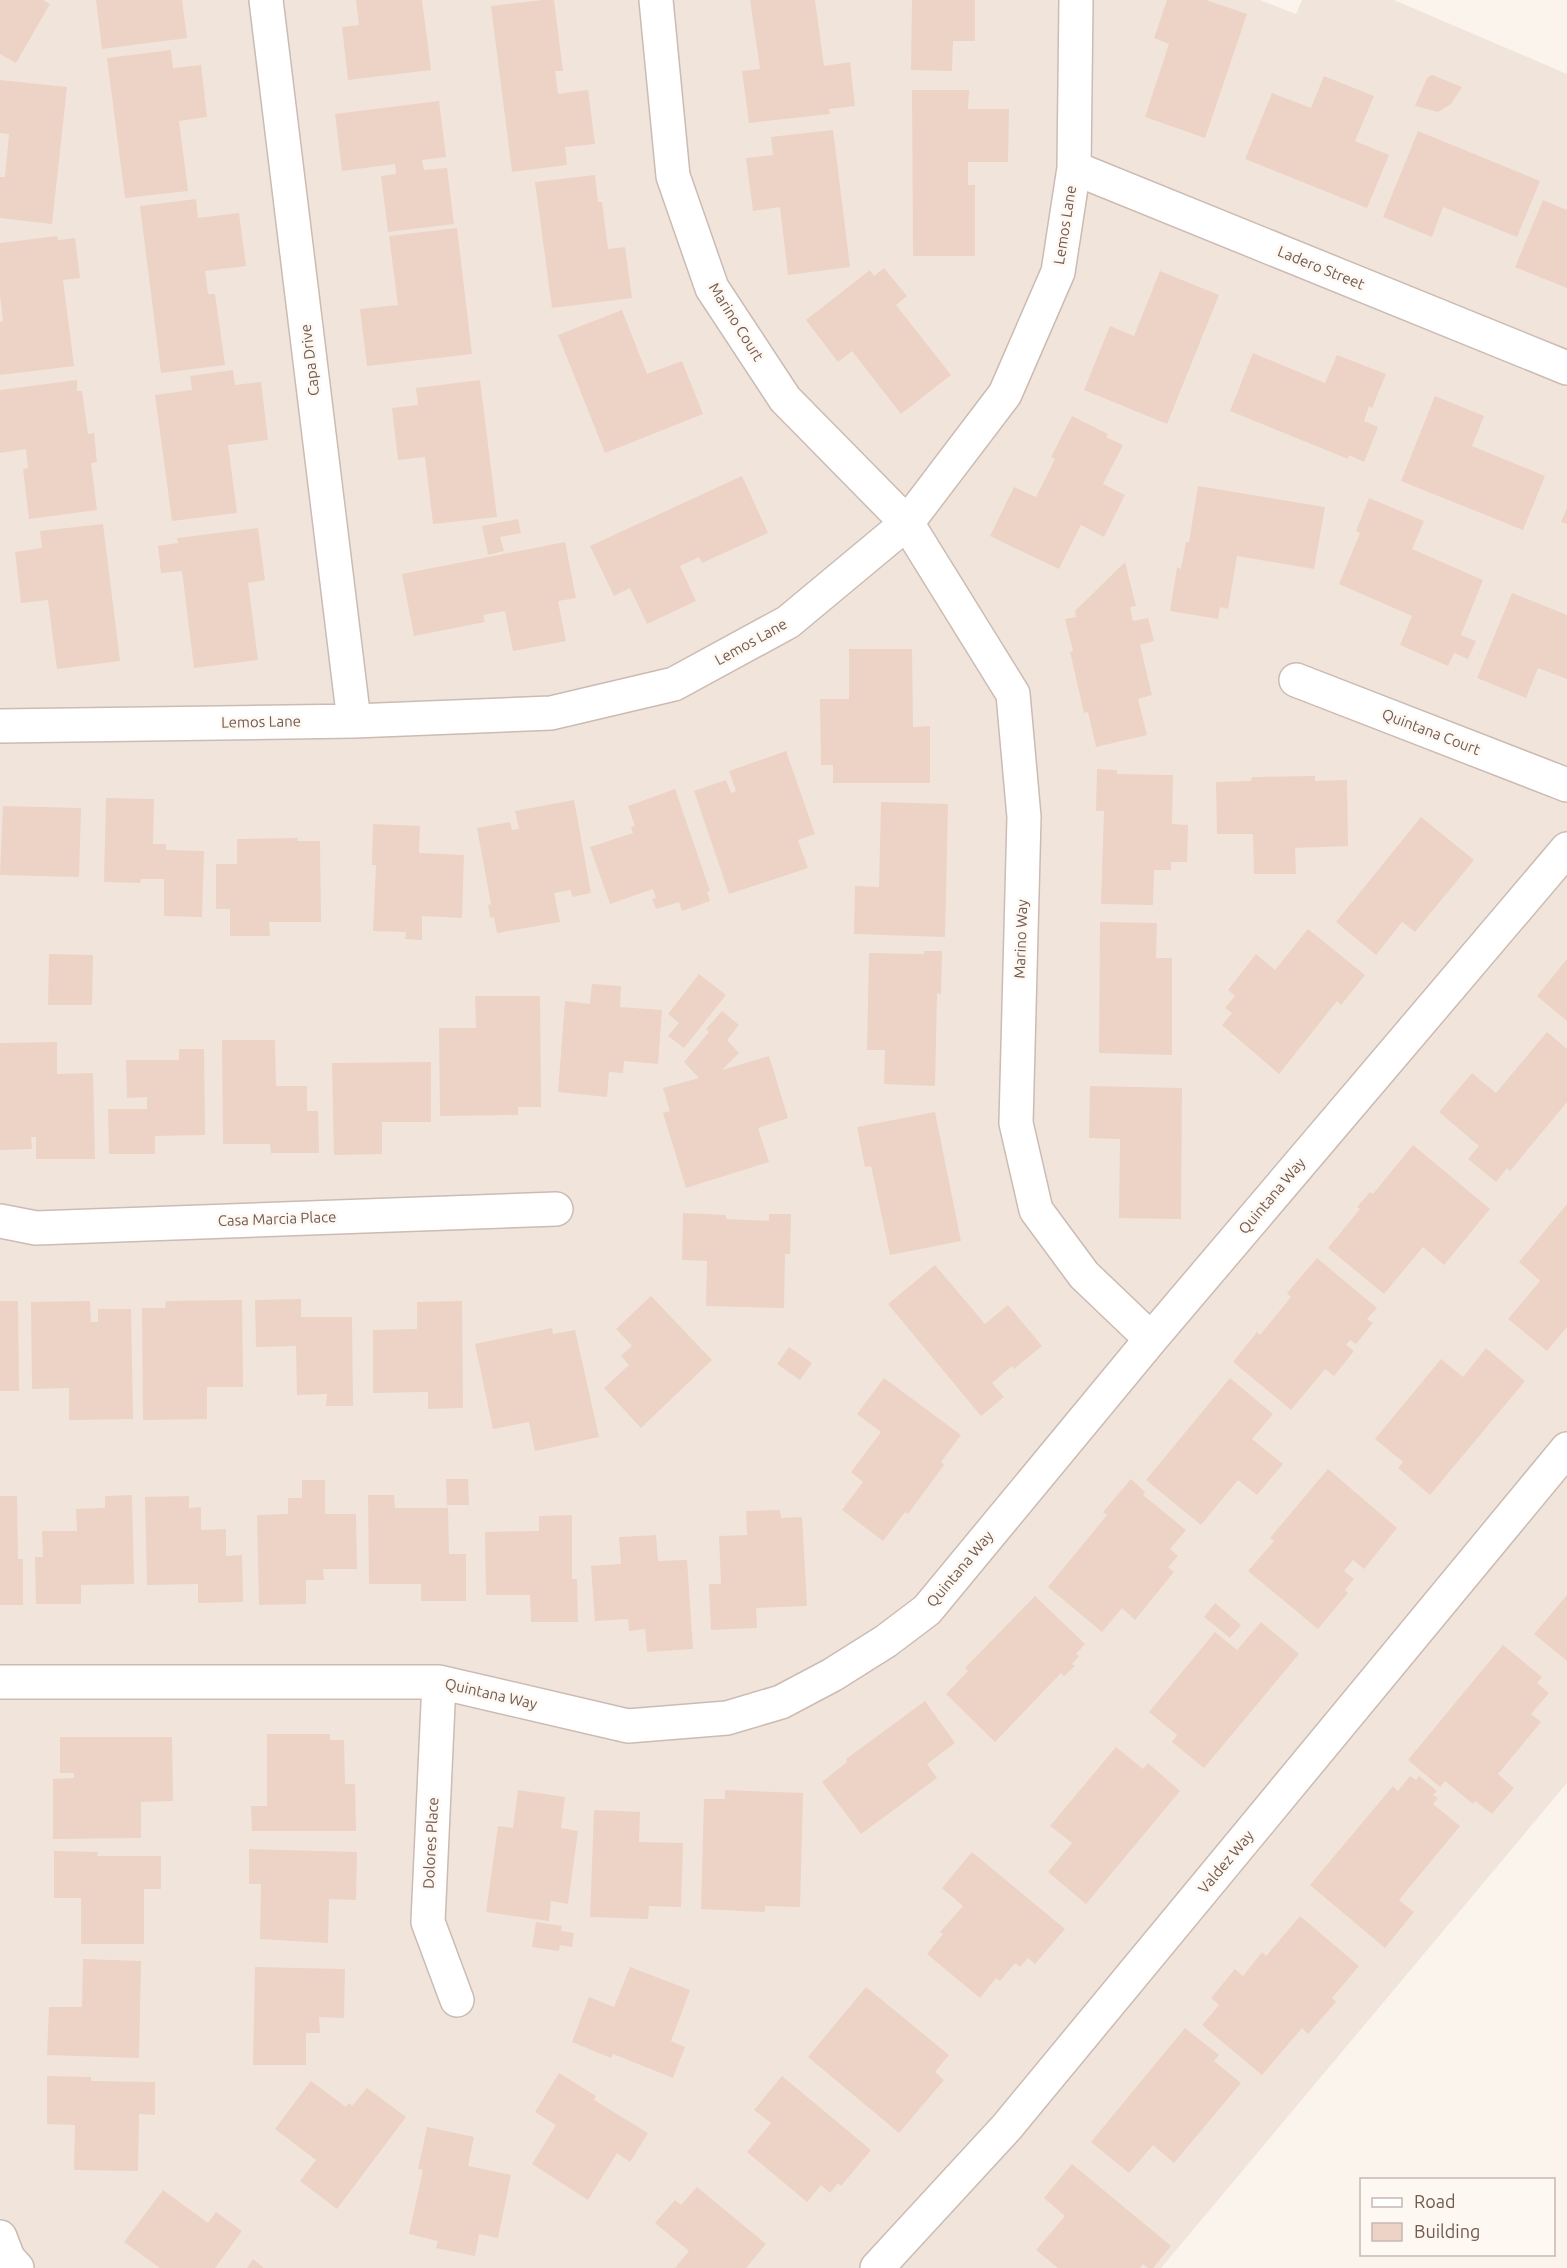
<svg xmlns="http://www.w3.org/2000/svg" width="1567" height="2268" viewBox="0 0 1567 2268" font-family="Ubuntu,sans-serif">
  <rect width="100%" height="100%" fill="#fbf4ec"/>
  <path fill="#f1e5db" d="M0 0H1260L1296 14 1302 0H1394L1567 74V1783L1161 2268H0Z"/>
  <path fill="#edd2c6" d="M0 0H43L50 4 16 63 0 54Z
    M96 0H182L187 38 102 49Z
    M356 0H422L431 70 348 80 342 27 359 25Z
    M543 0H554L563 71H555L558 94 588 90 595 144 565 147 567 165 512 172 491 6Z
    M750 0H815L824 66 850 62 855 106 829 109 830 114 749 123 742 71 760 69Z
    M912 0H975V41H953L952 71 911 70Z
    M1167 0H1206L1247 14 1205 138 1145 117 1169 44 1154 38Z
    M171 50 173 68 201 65 207 117 179 121 188 191 125 198 107 58Z
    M1432 75 1462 87 1451 104 1438 112 1415 106 1427 78Z
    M1324 76 1374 96 1355 141 1389 155 1367 208 1245 159 1272 93 1311 108Z
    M0 80 67 87 52 224 0 218V177H5L9 134 0 133Z
    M912 90H969L968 109H1009L1008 162H968V185H975V256H913Z
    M439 101 446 157 422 160 424 170 447 168 454 224 388 232 381 176 396 174 395 164 342 171 335 114Z
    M833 130 850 267 788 275 780 207 753 211 746 158 773 155 771 137Z
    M1418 131 1540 181 1517 237 1443 207 1432 237 1383 217Z
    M595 175 598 202H602L608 249 625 247 632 298 552 308 535 182Z
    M196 199 198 218 239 213 246 266 205 271 208 294H215L225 365 161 373 140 206Z
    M1543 200 1567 210V288L1515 267Z
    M457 228 472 354 367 366 360 309 398 305 389 236Z
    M57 236 58 240 75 238 80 278 63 280 74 366 0 375V322L3 321 0 295V243Z
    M884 268 907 296 896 305 951 375 901 414 852 351 838 362 806 320 870 270 874 276Z
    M1160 271 1219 295 1167 424 1084 390 1110 326 1134 336Z
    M622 310 647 374 682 361 703 414 605 453 558 335Z
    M1253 353 1325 383 1337 355 1386 374 1372 408 1369 406 1364 421 1378 427 1364 462 1349 455 1348 459 1230 411Z
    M233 370 235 385 261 382 268 440 228 445 237 513 172 521 155 395 192 390 190 376Z
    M77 380V391H82L88 434 94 433 97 462 91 463 97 510 29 519 23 469 28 468 26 449 0 453V390Z
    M480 380 497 517 433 524 425 457 398 460 392 408 418 405 416 388Z
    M1435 396 1484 416 1472 446 1545 476 1523 530 1401 481Z
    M1072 416 1108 434 1106 437 1123 445 1103 484 1125 495 1104 537 1081 525 1059 569 990 536 1014 487 1036 497 1055 459 1051 457Z
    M742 476 768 533 702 563 699 557 680 566 696 601 647 624 630 588 614 596 590 546Z
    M1198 486 1325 507 1314 569 1237 556 1228 609 1220 607 1218 619 1170 611 1177 567 1181 569 1186 542H1189Z
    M1369 498 1424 521 1412 549 1483 580 1461 635 1476 641 1468 659 1454 653 1448 666 1400 645 1412 616 1339 584 1360 533 1356 531Z
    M1567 508V524L1561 522Z
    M518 519 521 533 500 537 504 551 488 555 482 526Z
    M103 524 120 661 57 669 48 600 21 603 15 552 42 548 40 531Z
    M258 528 265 580 248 583 258 660 194 668 182 571 161 573 158 546 178 543 177 538Z
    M565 542 576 598 558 601 566 641 513 651 505 611 483 615 485 622 414 636 402 574Z
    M1125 562 1136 606 1130 607 1133 621 1148 618 1154 641 1140 645 1152 695 1138 699 1147 735 1096 747 1088 712 1084 713 1070 652 1073 651 1065 619 1076 617 1075 611Z
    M1512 593 1567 615V679L1538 668 1526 698 1477 678Z
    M849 649H912L913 727 930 726V783H833V765H821L820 699H849Z
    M786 751 815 834 798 840 808 868 729 894 694 791 726 780 731 793 736 791 729 771Z
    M1097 769 1117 770V774L1173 775 1172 824 1188 825 1187 862H1171V870H1154L1153 905 1101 904 1104 811H1096Z
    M1315 776V781L1347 780 1348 846 1295 848 1296 874H1254L1253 834H1217L1216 782 1251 781 1252 777Z
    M675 789 710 891 707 892 710 901 682 911 679 902 656 909 652 899 656 898 653 889 610 904 590 847 633 833 631 827 635 826 628 806Z
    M106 798 154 799 153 844H166V850L204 851 202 917 164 916V879H141L140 883 104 882Z
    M574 800 591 893 572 897 571 890 554 893 560 922 497 933 494 917 490 918 488 905 491 904 477 828 510 822 512 830 519 829 515 811Z
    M881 802 948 804 945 937 854 934 855 886 879 887Z
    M3 806 81 808 79 877 0 875Z
    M1421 817 1474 860 1415 932 1402 922 1376 955 1336 922Z
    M373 824 420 826 419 853 464 855 462 918 422 916V940L405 939 406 932 373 931 376 865H372Z
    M298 838 297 841H320L321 922H269L270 936H230V909H216V864H237V839Z
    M1100 922 1157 923 1156 958H1172V1055L1099 1053Z
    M1308 929 1365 975 1341 1005 1337 1001 1279 1074 1222 1025 1232 1013 1225 1008 1235 996 1228 990 1256 954 1275 970Z
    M924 951H942L941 994 937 993 935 1086 884 1084 885 1050H867L869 953 924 954Z
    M49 954 93 955 92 1005H48Z
    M1567 959V1021L1537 996Z
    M699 974 726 995 684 1048 668 1036 679 1023 668 1014Z
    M592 984 621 986 620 1007 662 1010 658 1064 624 1061 623 1073 609 1072 607 1097 558 1092 565 1001 590 1004Z
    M475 996H540L541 1107H518V1115L440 1116 439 1028H476Z
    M722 1011 739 1025 727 1040 739 1053 722 1070 769 1056 788 1118 758 1128 769 1162 686 1188 663 1113 670 1111 663 1088 699 1078 684 1062 709 1032 706 1029Z
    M1547 1032 1567 1049V1102L1510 1171 1507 1168 1496 1182 1468 1159 1479 1146 1439 1112 1472 1073 1496 1093Z
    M222 1040H275L276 1086H307V1111H318L319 1153H271L270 1144H223Z
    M57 1042V1074L93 1073 95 1159H36V1137H31L32 1149 0 1150V1043Z
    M179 1049H204L205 1135 155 1136V1154H109L108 1109H147V1097L127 1098 126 1060H179Z
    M431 1062V1122H382V1154L334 1155 332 1063Z
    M1090 1086 1182 1088 1181 1219 1119 1218 1120 1139 1089 1138Z
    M935 1112 961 1241 890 1255 871 1166 865 1167 857 1127Z
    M1413 1145 1490 1209 1444 1265 1423 1247 1384 1294 1328 1248 1360 1209 1357 1207 1370 1192 1373 1194Z
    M1567 1204V1327L1547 1351 1508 1319 1540 1281 1519 1262Z
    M683 1213 726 1215V1219L769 1221V1214H791L790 1254H785L784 1308 706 1306 707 1261 682 1260Z
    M1317 1258 1377 1308 1367 1319 1373 1323 1356 1344 1350 1340 1346 1345 1354 1351 1334 1376 1325 1369 1291 1410 1233 1362 1257 1332 1260 1335 1291 1297 1287 1293Z
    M935 1265 985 1324 1008 1305 1042 1346 1014 1369 1012 1366 992 1383 1004 1397 981 1416 888 1304Z
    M651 1296 712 1360 641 1428 604 1388 629 1365 621 1356 632 1346 616 1329Z
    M301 1299V1317H352L353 1406H326L327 1394 297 1395 296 1346 256 1347 255 1300Z
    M242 1300 243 1387H207V1419L143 1420 142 1308H165L166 1301Z
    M0 1301H18L19 1391H0Z
    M90 1301 91 1322H98V1309H131L133 1419 69 1420V1388L32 1389 31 1302Z
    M462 1301 463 1408 428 1409V1392L373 1393V1330L417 1329V1302Z
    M552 1328 553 1334 575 1330 599 1437 535 1451 529 1422 493 1429 475 1344Z
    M789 1347 812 1363 800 1380 777 1364Z
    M1486 1348 1525 1381 1430 1495 1398 1468 1403 1462 1375 1439 1441 1359 1463 1377Z
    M884 1378 961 1435 941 1462 944 1465 908 1514 905 1512 883 1541 842 1510 863 1482 851 1472 881 1432 857 1414Z
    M1230 1378 1273 1414 1252 1439 1283 1464 1257 1495 1238 1480 1201 1525 1146 1480Z
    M1328 1469 1397 1528 1364 1569 1353 1560 1344 1571 1354 1579 1345 1590 1348 1593 1318 1629 1248 1571 1274 1541 1270 1538Z
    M446 1479H468L469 1505H447Z
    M1131 1479 1145 1492 1143 1495 1186 1530 1170 1549 1178 1556 1168 1567 1174 1572 1135 1620 1122 1608 1102 1632 1048 1587 1107 1515 1103 1512Z
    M302 1480H325V1514H356L357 1569H323L324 1580H306V1604L259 1605 257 1515 288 1514V1498H302Z
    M132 1495 134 1584 81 1585V1604H36L35 1557H43L42 1531H77L76 1509 105 1508V1496Z
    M368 1495H394L395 1508H448L449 1554H466V1601H421V1584H369Z
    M0 1496H17L18 1559H23V1605H0Z
    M189 1496V1508L201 1507V1530L226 1529V1556L242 1555 243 1602 198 1603V1584L147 1585 145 1497Z
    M780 1510 781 1518 802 1517 807 1606 756 1608 757 1628 711 1630 709 1584H721L719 1536 747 1535 746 1511Z
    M572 1515V1579H577L578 1622H531L530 1595H486L485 1532 539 1531V1516Z
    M656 1535 658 1561 687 1560 693 1649 647 1652 645 1629 629 1631 628 1619 595 1621 591 1566 621 1564 619 1537Z
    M1567 1595V1661L1534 1634Z
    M1035 1596 1085 1644 1076 1654 1079 1656 1072 1664 1075 1666 1064 1676 1061 1673 995 1742 946 1694 968 1671 965 1668Z
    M1215 1603 1241 1625 1230 1638 1204 1617Z
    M1261 1622 1299 1654 1204 1768 1172 1742 1177 1735 1149 1712 1215 1632 1237 1650Z
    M1503 1645 1542 1677 1537 1683 1549 1693 1531 1714 1541 1722 1498 1774 1514 1788 1492 1814 1475 1801 1473 1804 1445 1781 1440 1787 1408 1760Z
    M925 1701 955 1743 927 1764 937 1778 861 1834 822 1782 847 1762 846 1759Z
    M267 1734H330V1740H344L345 1784H355L356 1831H252L251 1806H267Z
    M60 1737H172L173 1801 141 1802V1838L53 1839V1779L74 1778V1773H60Z
    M1116 1747 1143 1769 1148 1763 1180 1791 1086 1904 1048 1872 1072 1843 1050 1826Z
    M1410 1776 1416 1780 1419 1776 1437 1791 1433 1795 1438 1798 1433 1804 1460 1826 1399 1900 1414 1912 1385 1948 1310 1885 1393 1786 1398 1791Z
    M518 1790 565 1797 561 1828 578 1831 568 1904 551 1901 549 1921 486 1912 498 1826 513 1828Z
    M725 1790 803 1793 800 1907 765 1906V1912L701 1909 704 1799H725Z
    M594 1810 640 1812 639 1842 683 1843 681 1907 649 1906 648 1919 590 1917Z
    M249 1849 357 1852 356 1900 329 1899 328 1943 260 1939 261 1884H249Z
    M54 1851 98 1852 97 1856H161V1889H144V1944H81V1898H54Z
    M972 1852 1065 1929 1035 1964 1028 1958 1020 1967 1015 1963 1000 1981 996 1978 980 1998 927 1954 943 1934 940 1932 963 1906 942 1888Z
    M1300 1916 1359 1966 1332 1998 1336 2002 1308 2034 1302 2028 1262 2075 1202 2025 1219 2005 1211 1998 1235 1969 1243 1976 1262 1952 1266 1956Z
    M536 1922 562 1926 561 1931 574 1933 572 1947 560 1945 559 1951 532 1947Z
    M83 1959 141 1961 139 2058 47 2055 49 2007H82Z
    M255 1967 345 1969 344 2018 319 2017 320 2033H306V2065H253Z
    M630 1967 690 1990 671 2041 685 2047 673 2078 613 2054 611 2058 572 2042 589 1997 614 2007Z
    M866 1987 949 2055 935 2072 944 2080 899 2133 808 2057Z
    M1185 2028 1219 2055 1214 2061 1241 2083 1174 2163 1153 2145 1129 2173 1091 2142Z
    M559 2073 596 2096 594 2100 648 2133 630 2162 617 2153 588 2200 532 2164 556 2125 535 2112Z
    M47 2076 91 2077V2081L155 2082V2115L139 2114 138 2171 74 2170 75 2125 47 2124Z
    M782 2076 871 2150 841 2186 838 2183 830 2193 821 2185 807 2202 747 2152 771 2123 754 2110Z
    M311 2081 346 2107 349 2103 352 2106 367 2088 406 2117 337 2209 300 2181 316 2160 275 2129Z
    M427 2127 474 2137 468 2166 511 2175 498 2238 479 2234 475 2256 436 2248 438 2241 409 2234 423 2170 418 2169Z
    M1072 2164 1171 2246 1153 2268H1148L1143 2264 1140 2268H1058L1036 2250 1065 2216 1044 2198Z
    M697 2187 766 2244 746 2268H675L689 2251 655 2223 675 2200 681 2205Z
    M163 2190 208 2223 216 2212 242 2231 215 2268H160L124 2242Z
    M253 2259 264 2268H247Z"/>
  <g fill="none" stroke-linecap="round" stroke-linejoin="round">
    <defs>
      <path id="street" d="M266 0 354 721
        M656 0 673 176 712 288 785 399 907 523 1013 694 1024 817 1016 1123 1036 1210 1084 1275 1151 1339
        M1074 168 1567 368
        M1296 680 1567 785
        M0 726 354 721 551 713 674 684 788 622 907 523 1005 394 1058 272 1074 168 1076 0
        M0 1221 36 1228 556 1209
        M0 1682H439L628 1726 727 1718 781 1702 832 1675 886 1641 927 1610 1151 1339 1567 849
        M439 1682 428 1922 457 2000
        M0 2237 8 2258 17 2268
        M877 2268 1006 2128 1567 1449"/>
    </defs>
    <use href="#street" stroke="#ccbbb2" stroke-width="36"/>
    <use href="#street" stroke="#fff" stroke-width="33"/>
  </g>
  <g text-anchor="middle" stroke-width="5" stroke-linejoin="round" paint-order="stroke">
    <g font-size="15" fill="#735a51" stroke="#fdf8f2">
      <text transform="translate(1065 225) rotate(-81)" y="5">Lemos Lane</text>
      <text transform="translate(1321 268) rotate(22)" y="5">Ladero Street</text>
      <text transform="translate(736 322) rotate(58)" y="5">Marino Court</text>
      <text transform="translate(310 360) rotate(-97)" y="5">Capa Drive</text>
      <text transform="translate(751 642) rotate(-29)" y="5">Lemos Lane</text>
      <text transform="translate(261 722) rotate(-1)" y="5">Lemos Lane</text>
      <text transform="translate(1431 732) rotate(21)" y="5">Quintana Court</text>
      <text transform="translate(1021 939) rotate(-88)" y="5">Marino Way</text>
      <text transform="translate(1272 1196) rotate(-50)" y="5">Quintana Way</text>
      <text transform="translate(277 1219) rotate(-2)" y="5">Casa Marcia Place</text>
      <text transform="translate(960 1569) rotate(-50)" y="5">Quintana Way</text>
      <text transform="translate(491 1694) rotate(13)" y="5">Quintana Way</text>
      <text transform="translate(431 1843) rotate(-87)" y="5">Dolores Place</text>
      <text transform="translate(1226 1862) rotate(-50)" y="5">Valdez Way</text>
    </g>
  </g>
  <rect x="1360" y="2178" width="195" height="78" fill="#fdf8f2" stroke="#c6b9b2" stroke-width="1.5"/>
  <rect x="1372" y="2198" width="30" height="9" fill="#ffffff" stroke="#c6b9b2" stroke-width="1.5"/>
  <text x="1414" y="2208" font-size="18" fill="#735a51">Road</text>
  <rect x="1372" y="2223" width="30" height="18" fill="#edd2c6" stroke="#c6b9b2" stroke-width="1.5"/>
  <text x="1414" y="2238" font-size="18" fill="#735a51">Building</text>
</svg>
